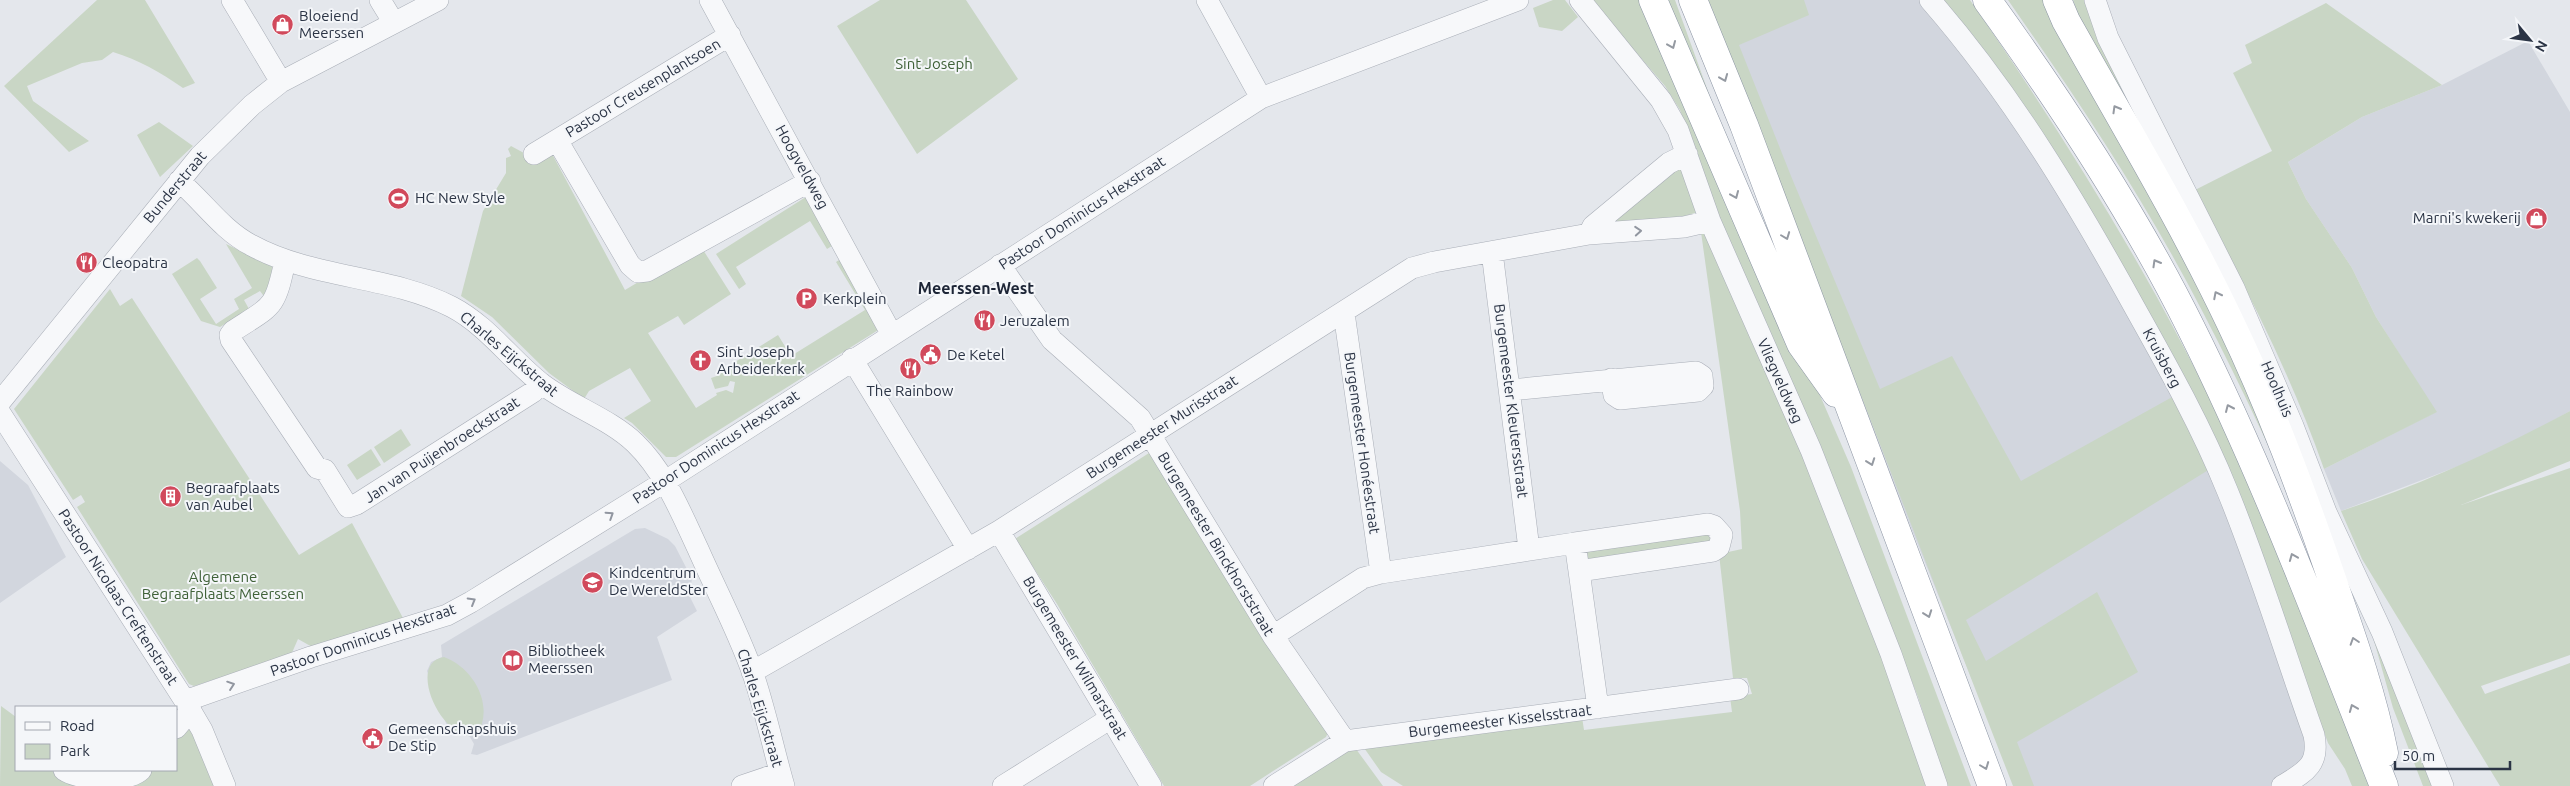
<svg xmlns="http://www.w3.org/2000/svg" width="2570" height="786" viewBox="0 0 2570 786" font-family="Ubuntu,sans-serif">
  <rect width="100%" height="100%" fill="#e4e7ec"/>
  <path fill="#d2d6de" d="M1777 0H1923L1954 35 2103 263 2219 487 2307 740 2306 758 2274 786H2015L1862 406 1807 247 1726 41Z
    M2528 41 2570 112V411L2523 438 2477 459 2341 511 2324 469 2436 412 2376 317 2352 268 2306 199 2288 162 2362 117 2442 85Z
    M0 461 28 485 66 557 0 603Z
    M645 528 668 539 675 546 692 579 689 595 697 611 657 637 672 680 477 755 471 754 474 744 470 737 447 726 427 671 431 662 442 657 441 645 635 529Z"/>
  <path fill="#c9d6c5" d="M97 0H145L195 83 183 88C160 72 139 60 113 52L102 60 82 63 27 86 33 101 89 141 69 152 4 86Z
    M880 0H966L1018 79 917 154 837 26Z
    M1553 0H1565L1578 17 1562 31 1539 27 1533 8Z
    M1591 0H1649L1851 467 1971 786H1947L1918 697 1875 586 1732 250 1680 110 1665 86Z
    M1660 0H1675L1722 130Z
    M1707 0H1804L1809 15 1739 45 1791 176 1880 389 1952 356 2021 481 2174 396 2210 469 1966 620 1986 661 2097 592 2138 672 2017 742 2034 786H2013Z
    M1940 0H1970C2065 137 2155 281 2226 432 2280 548 2321 669 2373 786H2352L2345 769 2328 743 2217 443Z
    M2008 0H2053L2231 349 2302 520C2262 430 2220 341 2172 255 2123 167 2066 83 2008 0Z
    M2073 0H2091L2139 131 2078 14Z
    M2326 3 2442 85 2362 117 2288 162 2306 199 2352 268 2376 317 2437 412 2324 469C2290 372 2243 280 2193 191L2272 151 2233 73 2252 63 2245 45Z
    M159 122 193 146 160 177 137 135Z
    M511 146 535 159 550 150 625 290 700 245 731 294 684 325 678 316 648 333 696 408 717 395 716 393 726 390 733 393 735 382 730 381 728 386 715 389 711 378 717 376 716 374 778 335 791 356 865 310 836 262 842 258 883 327 676 457H666L632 423 624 418 651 401 630 368 589 391 584 399 549 373 492 317 461 296 483 211 506 173V158L511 156 508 149Z
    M1683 167 1698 212 1685 216 1618 223 1612 221 1673 169Z
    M809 195 835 244 827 249 810 221 736 267 746 284 739 289 716 254Z
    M1707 231 1883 646 1931 786H1403L1381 772 1362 745 1582 717 1584 730 1732 712 1730 697 1752 694 1747 678H1733L1719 554 1742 549 1740 511 1701 232Z
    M226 244 277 268 266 299 260 291 244 300 249 309 220 327 201 321 172 274 197 258 200 261 217 288 200 299 216 324 239 309 234 299 252 288Z
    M110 289 120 306 132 298 299 555 352 523 403 618 314 648 298 639 291 655 194 686 189 684 77 507 85 502 81 495 73 500 14 409Z
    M2570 411V461L2461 505 2570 468V655L2481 686 2485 694 2570 663V786H2500L2362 559 2341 511C2420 485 2496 451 2570 411Z
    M401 429 411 445 384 463 374 447Z
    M371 449 381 465 357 480 347 465Z
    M1149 453 1329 730 1326 737 1250 786H1164L1057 604 1015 539Z
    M1711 529 1714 545 1584 565 1582 548Z
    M2364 605 2437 786H2423L2393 708Z
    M444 657C474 668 495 706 477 735 443 745 405 662 444 657Z
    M1 706 16 717V770H176V736L188 721 216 786H0Z
    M1356 749 1383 786H1288L1342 752Z"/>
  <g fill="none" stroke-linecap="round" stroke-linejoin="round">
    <defs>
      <path id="minor" d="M232 0 281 82
        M380 0 394 23
        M710 0 892 335
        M1207 0 1261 98
        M1580 0 1661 100 1678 130 1710 221 1811 450 1891 654 1937 786
        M1930 0C2012 94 2076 201 2136 310 2169 369 2202 428 2227 490 2260 570 2285 654 2314 735 2320 765 2305 772 2282 786
        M2095 0 2108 38 2234 288 2293 426 2326 512 2382 632 2443 786
        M557 140 630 265 638 272 647 271 810 181
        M534 154 730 35
        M179 181C203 201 222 230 251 245 313 279 389 275 452 307 488 326 511 360 542 384 571 406 610 419 635 443 665 472 681 513 698 549 716 590 737 629 752 671 765 708 773 748 784 786
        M1589 234 1593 226 1669 163 1687 154
        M1492 252 1529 549
        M285 261C275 309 273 305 233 331L230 335 231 340 317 468 325 470 348 507 357 504 533 392 541 383
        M1000 265 1052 340 1140 418 1273 636 1345 741
        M1344 313 1381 573
        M852 359 968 549
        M1510 390 1696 372 1702 376 1703 386 1698 391 1620 399 1614 395 1611 379
        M0 402 200 156 252 105 281 82 438 0
        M0 413 185 701 202 730 225 786
        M1708 524 1714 526 1722 535 1719 547 1713 551 1579 571 1575 543Z
        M999 531 1151 786
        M1579 571 1598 708
        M1273 636 1363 578 1381 573 1575 543
        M752 672 999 531 1412 268 1434 262 1589 234 1684 227 1710 221
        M185 701 311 657 447 615 471 602 664 482 1261 98 1518 0
        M176 728 191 710
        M64 770C79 780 128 783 141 770
        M742 786 780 773
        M1003 786 1111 718
        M1274 786 1345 741 1738 689"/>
      <path id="highway" d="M1653 0 1801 344 1836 393
        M1693 0 1744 125 1992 786
        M1987 0C2062 104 2134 213 2191 328 2265 476 2323 632 2384 786
        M2057 0 2066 21C2122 121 2181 219 2230 322 2270 405 2302 492 2332 579 2352 637 2372 693 2384 753"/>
    </defs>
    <use href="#minor" stroke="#a9aeb7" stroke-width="22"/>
    <use href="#highway" stroke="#8b94a3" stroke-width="29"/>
    <use href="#minor" stroke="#f7f8fa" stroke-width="21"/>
    <use href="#highway" stroke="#fff" stroke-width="28"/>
  </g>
  <defs><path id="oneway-chevron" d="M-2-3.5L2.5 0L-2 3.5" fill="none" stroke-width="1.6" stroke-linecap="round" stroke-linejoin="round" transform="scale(1.25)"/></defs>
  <g stroke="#959aa2">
    <use href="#oneway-chevron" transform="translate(1672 45) rotate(67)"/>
    <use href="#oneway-chevron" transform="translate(1724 78) rotate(68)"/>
    <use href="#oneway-chevron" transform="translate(2116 109) rotate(-120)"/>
    <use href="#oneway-chevron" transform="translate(1735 195) rotate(67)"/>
    <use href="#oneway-chevron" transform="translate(1786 236) rotate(69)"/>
    <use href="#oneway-chevron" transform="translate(2156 263) rotate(-120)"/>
    <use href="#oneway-chevron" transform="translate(2217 295) rotate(-117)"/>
    <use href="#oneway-chevron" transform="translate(2229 408) rotate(-114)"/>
    <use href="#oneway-chevron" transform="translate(1871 462) rotate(70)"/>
    <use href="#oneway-chevron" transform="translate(2293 557) rotate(-112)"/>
    <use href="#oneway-chevron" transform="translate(1928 614) rotate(70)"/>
    <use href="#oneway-chevron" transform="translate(2354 641) rotate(-108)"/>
    <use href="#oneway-chevron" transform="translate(2353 708) rotate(-112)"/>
    <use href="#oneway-chevron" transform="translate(1985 766) rotate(69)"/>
  </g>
  <g stroke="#9196a0">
    <use href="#oneway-chevron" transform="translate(1638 231) rotate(-4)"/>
    <use href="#oneway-chevron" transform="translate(610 515) rotate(-33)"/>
    <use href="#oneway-chevron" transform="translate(472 601) rotate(-30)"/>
    <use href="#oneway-chevron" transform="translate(231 685) rotate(-19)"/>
  </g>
  <defs>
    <symbol id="shop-disc" viewBox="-11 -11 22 22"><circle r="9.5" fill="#d1495b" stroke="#f4f6f9"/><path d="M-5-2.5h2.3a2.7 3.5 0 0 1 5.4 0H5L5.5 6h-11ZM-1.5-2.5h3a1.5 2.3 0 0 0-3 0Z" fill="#fff"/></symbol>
    <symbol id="stadium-disc" viewBox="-11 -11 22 22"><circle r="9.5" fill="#d1495b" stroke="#f4f6f9"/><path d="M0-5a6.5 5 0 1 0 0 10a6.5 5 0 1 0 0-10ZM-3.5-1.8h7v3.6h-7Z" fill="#fff"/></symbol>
    <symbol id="restaurant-disc" viewBox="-11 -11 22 22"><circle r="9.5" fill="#d1495b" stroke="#f4f6f9"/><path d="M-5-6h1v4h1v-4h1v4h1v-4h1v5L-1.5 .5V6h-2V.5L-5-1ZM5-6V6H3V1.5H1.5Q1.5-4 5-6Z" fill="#fff"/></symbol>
    <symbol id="parking-disc" viewBox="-11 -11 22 22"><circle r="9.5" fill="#d1495b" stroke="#f4f6f9"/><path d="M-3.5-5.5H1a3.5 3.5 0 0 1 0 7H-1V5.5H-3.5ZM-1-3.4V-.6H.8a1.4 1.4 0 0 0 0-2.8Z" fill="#fff"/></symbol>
    <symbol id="civic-disc" viewBox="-11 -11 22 22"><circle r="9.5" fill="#d1495b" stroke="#f4f6f9"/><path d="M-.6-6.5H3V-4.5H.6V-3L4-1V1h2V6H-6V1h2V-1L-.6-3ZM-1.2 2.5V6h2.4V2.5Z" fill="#fff"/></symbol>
    <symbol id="church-disc" viewBox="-11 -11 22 22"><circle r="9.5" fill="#d1495b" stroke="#f4f6f9"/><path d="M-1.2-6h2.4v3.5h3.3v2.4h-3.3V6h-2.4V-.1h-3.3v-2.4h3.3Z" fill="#fff"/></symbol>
    <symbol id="building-disc" viewBox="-11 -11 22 22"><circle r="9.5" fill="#d1495b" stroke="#f4f6f9"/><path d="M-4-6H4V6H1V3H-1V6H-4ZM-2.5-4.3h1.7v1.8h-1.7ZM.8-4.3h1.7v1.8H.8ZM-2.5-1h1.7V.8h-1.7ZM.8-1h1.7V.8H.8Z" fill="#fff"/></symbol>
    <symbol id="school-disc" viewBox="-11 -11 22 22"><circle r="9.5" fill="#d1495b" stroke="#f4f6f9"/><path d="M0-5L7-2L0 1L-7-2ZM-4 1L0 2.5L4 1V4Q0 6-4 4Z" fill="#fff"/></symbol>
    <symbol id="library-disc" viewBox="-11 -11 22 22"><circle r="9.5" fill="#d1495b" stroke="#f4f6f9"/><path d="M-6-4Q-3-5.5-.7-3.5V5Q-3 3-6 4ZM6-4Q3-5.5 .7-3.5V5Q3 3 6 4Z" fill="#fff"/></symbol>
  </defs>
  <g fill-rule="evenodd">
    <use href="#shop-disc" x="270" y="12" width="25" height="25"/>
    <use href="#stadium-disc" x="386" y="186" width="25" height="25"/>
    <use href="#shop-disc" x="2524" y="206" width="25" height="25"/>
    <use href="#restaurant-disc" x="74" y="250" width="25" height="25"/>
    <use href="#parking-disc" x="794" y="286" width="25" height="25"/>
    <use href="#restaurant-disc" x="972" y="308" width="25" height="25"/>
    <use href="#civic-disc" x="918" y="342" width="25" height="25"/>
    <use href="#church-disc" x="688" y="348" width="25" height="25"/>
    <use href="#restaurant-disc" x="898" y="356" width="25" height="25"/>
    <use href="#building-disc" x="158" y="484" width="25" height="25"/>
    <use href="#school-disc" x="580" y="570" width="25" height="25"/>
    <use href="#library-disc" x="500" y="648" width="25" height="25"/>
    <use href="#civic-disc" x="360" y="726" width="25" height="25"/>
  </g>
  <g text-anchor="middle" stroke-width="4" stroke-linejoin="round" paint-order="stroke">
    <g font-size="15" fill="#2b3445" stroke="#f4f6f9" text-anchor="start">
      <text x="299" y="21">Bloeiend<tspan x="299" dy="17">Meerssen</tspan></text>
      <text x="415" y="203">HC New Style</text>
      <text x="2521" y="223" text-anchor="end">Marni's kwekerij</text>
      <text x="102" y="268">Cleopatra</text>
      <text x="823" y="304">Kerkplein</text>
      <text x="1000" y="326">Jeruzalem</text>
      <text x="717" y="357">Sint Joseph<tspan x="717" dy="17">Arbeiderkerk</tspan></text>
      <text x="947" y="360">De Ketel</text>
      <text x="910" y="396" text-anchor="middle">The Rainbow</text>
      <text x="186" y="493">Begraafplaats<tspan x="186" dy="17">van Aubel</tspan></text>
      <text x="609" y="578">Kindcentrum<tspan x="609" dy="17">De WereldSter</tspan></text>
      <text x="528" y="656">Bibliotheek<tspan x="528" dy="17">Meerssen</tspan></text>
      <text x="388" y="734">Gemeenschapshuis<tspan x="388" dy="17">De Stip</tspan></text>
    </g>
    <g font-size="15" fill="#3f6138" stroke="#f4f6f9">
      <text x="934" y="69">Sint Joseph</text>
      <text x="223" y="582">Algemene<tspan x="223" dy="17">Begraafplaats Meerssen</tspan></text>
    </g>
    <g font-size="15" fill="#2b3445" stroke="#f4f6f9">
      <text transform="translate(643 88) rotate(-31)" y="5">Pastoor Creusenplantsoen</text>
      <text transform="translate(802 167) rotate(61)" y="5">Hoogveldweg</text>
      <text transform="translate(175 187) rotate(-50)" y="5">Bunderstraat</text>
      <text transform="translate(1082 213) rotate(-33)" y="5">Pastoor Dominicus Hexstraat</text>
      <text transform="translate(509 354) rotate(40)" y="5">Charles Eijckstraat</text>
      <text transform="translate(2162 358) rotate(62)" y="5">Kruisberg</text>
      <text transform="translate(1780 381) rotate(66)" y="5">Vliegveldweg</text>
      <text transform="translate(2277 389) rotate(67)" y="5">Hoolhuis</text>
      <text transform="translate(1511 401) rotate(83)" y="5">Burgemeester Kleutersstraat</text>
      <text transform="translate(1162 427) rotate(-33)" y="5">Burgemeester Murisstraat</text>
      <text transform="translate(1362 443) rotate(82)" y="5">Burgemeester Honéestraat</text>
      <text transform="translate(716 447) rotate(-33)" y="5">Pastoor Dominicus Hexstraat</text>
      <text transform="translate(442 450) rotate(-33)" y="5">Jan van Puijenbroeckstraat</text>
      <text transform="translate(1216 544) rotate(59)" y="5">Burgemeester Binckhorststraat</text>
      <text transform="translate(118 597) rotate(57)" y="5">Pastoor Nicolaas Creftenstraat</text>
      <text transform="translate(363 640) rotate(-19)" y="5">Pastoor Dominicus Hexstraat</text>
      <text transform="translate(1075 658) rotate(59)" y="5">Burgemeester Wilmarstraat</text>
      <text transform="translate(760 708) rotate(73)" y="5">Charles Eijckstraat</text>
      <text transform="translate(1500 721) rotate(-7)" y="5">Burgemeester Kisselsstraat</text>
    </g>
    <g font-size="16" font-weight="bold" fill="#1d2536" stroke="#f4f6f9">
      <text x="976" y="294">Meerssen-West</text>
    </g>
  </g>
  <rect x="15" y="706" width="162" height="65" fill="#f4f6f9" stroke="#a4a8b1"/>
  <rect x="25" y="722" width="25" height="8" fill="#f7f8fa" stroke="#a4a8b1"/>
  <text x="60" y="731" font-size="15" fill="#2b3445">Road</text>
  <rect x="25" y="744" width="25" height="15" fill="#c9d6c5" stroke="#a4a8b1"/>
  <text x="60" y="756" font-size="15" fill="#2b3445">Park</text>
  <g transform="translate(2530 40) rotate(119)" stroke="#f4f6f9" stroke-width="4" paint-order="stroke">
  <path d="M0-4L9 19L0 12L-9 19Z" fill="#2b3445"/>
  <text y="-8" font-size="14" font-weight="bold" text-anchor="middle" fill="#2b3445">N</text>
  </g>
  <path d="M2395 761v8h115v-8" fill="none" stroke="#2b3445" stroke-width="2.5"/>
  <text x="2402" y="761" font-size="15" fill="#2b3445" stroke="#f4f6f9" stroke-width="4" paint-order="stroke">50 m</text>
</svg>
